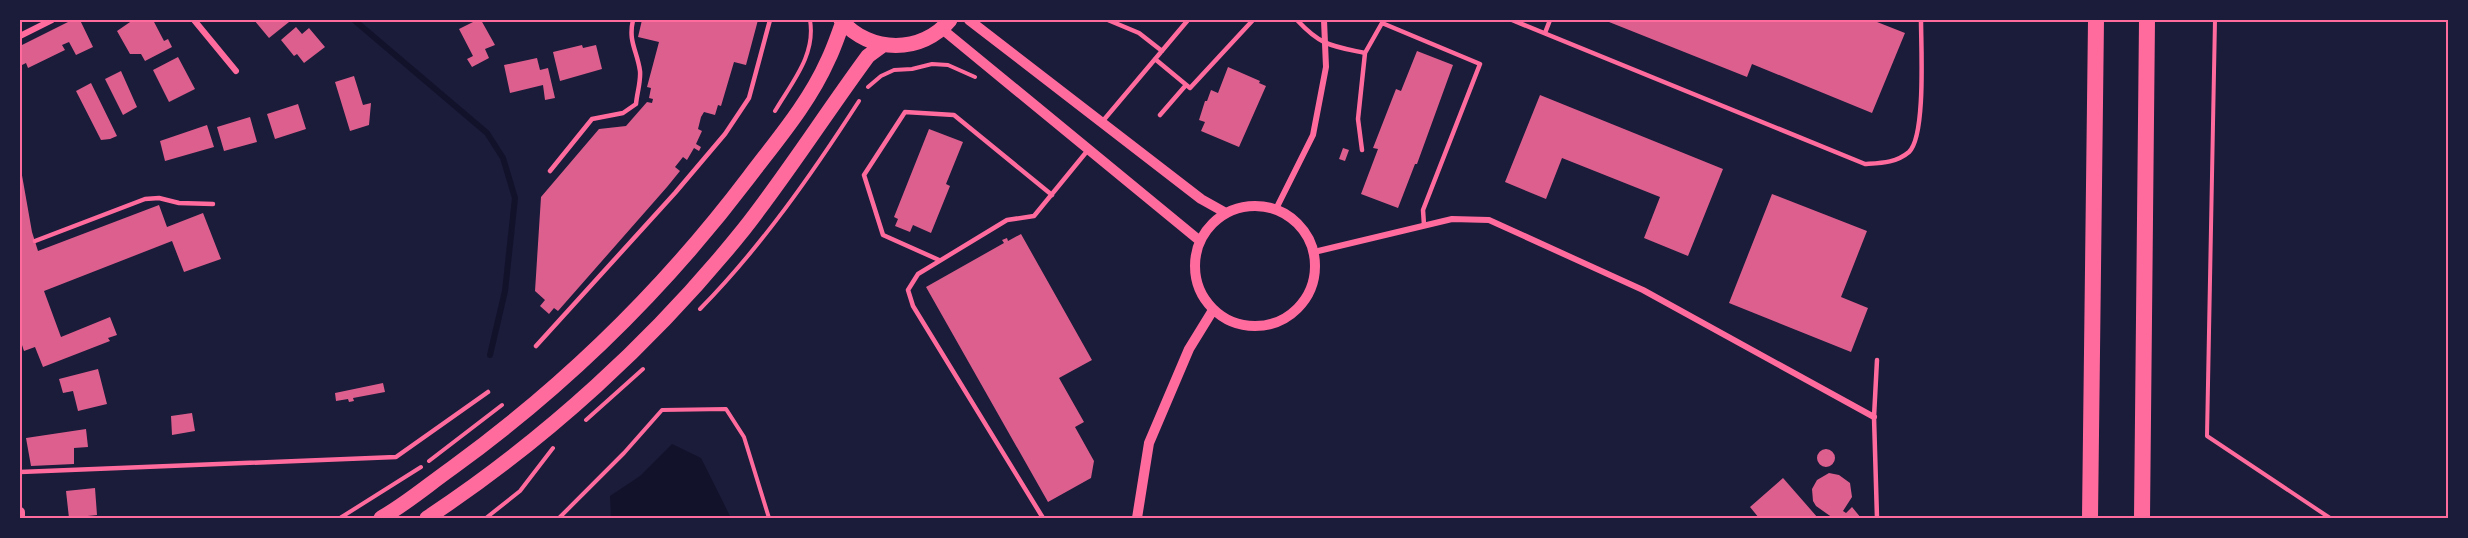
<svg xmlns="http://www.w3.org/2000/svg" width="2468" height="538" viewBox="0 0 2468 538" font-family="'Titillium Web',sans-serif">
  <rect width="100%" height="100%" fill="#1b1b3a"/>
  <path fill="#12122b" d="M672 444 701 458 731 518H611L610 496 640 476Z"/>
  <g fill="none" stroke-linecap="round" stroke-linejoin="round">
    <path stroke="#12122b" stroke-width="6" d="M354 20 487 133 503 158 515 198 505 291 490 355"/>
  </g>
  <path fill="#dd5f8e" d="M72 20H80L93 47 76 55 69 42 62 45 65 50 28 68 26 63 20 66V46Z
    M133 20H153L164 41 168 39 172 47 145 61 141 54H130L117 31Z
    M254 20H288L289 22 269 38Z
    M477 20H481L495 45 485 49 489 58 472 67 467 59 473 56 459 29Z
    M642 20H758L746 65 734 62 721 106 718 105 715 115 704 112 701 117 698 129 702 131 696 144 701 147 699 151 694 148 687 160 683 157 675 167 680 171 667 187 558 311 554 308 549 314 540 306 545 300 535 291 541 197 599 129 626 126 647 102 652 103 653 99 649 98 651 88 647 87 659 42 638 37Z
    M1604 20H1872L1905 33 1872 113 1752 64 1747 77Z
    M296 27 302 34 309 28 325 47 304 63 297 54 294 56 281 40Z
    M582 45 583 48 596 45 602 69 560 81 553 52Z
    M1417 51 1453 65 1417 164H1415L1398 208 1361 194 1378 149 1373 148 1396 89 1401 91Z
    M178 57 195 89 169 102 153 70Z
    M537 58 540 70 548 68 555 98 545 100 543 85 510 93 504 65Z
    M1228 67 1260 81 1259 83 1266 86 1239 147 1201 131 1205 122 1199 120 1205 101H1207L1211 90 1218 93Z
    M121 71 137 107 123 115 105 79Z
    M354 76 363 105 371 103 369 125 350 131 335 82Z
    M91 83 117 136 110 139 101 140 76 91Z
    M1540 95 1723 169 1688 256 1644 238 1660 197 1562 158 1546 199 1505 182Z
    M298 104 306 129 275 139 267 114Z
    M250 117 257 142 224 151 217 127Z
    M207 125 214 147 165 161 160 141Z
    M929 129 963 142 946 184 950 186 931 233 913 225 910 232 895 226 898 219 894 217Z
    M1343 148 1349 150 1345 161 1339 159Z
    M20 164 32 232 38 251 159 205 167 227 203 213 221 259 184 272 172 241 44 291 61 337 110 317 117 335 108 338 110 341 43 367 35 347 24 351 20 339Z
    M1772 194 1867 231 1841 297 1868 308 1851 352 1729 303Z
    M1021 234 1092 360 1059 378 1084 422 1075 427 1094 461 1091 478 1048 502 926 287 1004 243 1002 240 1007 238 1008 241Z
    M98 369 107 404 78 411 73 391 63 393 59 379Z
    M383 383 385 392 353 398 354 401 349 402 348 399 336 401 335 393Z
    M192 413 195 431 172 435 171 416Z
    M86 429 88 447 74 448V464L31 466 26 438Z
    M1817 458a9 9 0 1 1 18 0a9 9 0 1 1-18 0Z
    M1829 473 1839 475 1850 483 1852 497 1843 511 1846 513 1852 507 1861 518H1833L1816 506 1813 501 1812 489 1817 480Z
    M1783 478 1818 518H1759L1750 507Z
    M95 488 97 515 69 518 66 491Z"/>
  <g fill="none" stroke-linecap="round" stroke-linejoin="round">
    <path stroke="#ff6b9d" stroke-width="4" d="M2215 20 2207 436 2330 518
      M868 87 881 76 894 70 912 69 932 64 948 65 975 77
      M775 111C792 82 816 55 810 20
      M700 309C761 247 812 174 859 101
      M586 420 643 369
      M429 461 502 405
      M340 518 421 467
      M486 518 520 491 553 448
      M559 518 624 453 662 410 726 409 744 437 769 518"/>
    <path stroke="#ff6b9d" stroke-width="4.5" d="M1108 20 1139 33 1162 51
      M1297 20C1321 46 1332 46 1365 53L1382 23 1480 64 1423 210 1424 225
      M1512 20 1865 164C1881 163 1896 163 1909 152 1926 136 1921 46 1921 20
      M1545 33 1550 20
      M1155 59 1190 88 1253 20
      M1160 115 1186 85
      M1102 122 1188 20
      M1362 150 1358 119 1365 53
      M550 171 592 119 623 113 636 104C637 93 641 81 640 71 637 50 628 42 633 20
      M35 241 145 199 159 198 179 203 213 204
      M939 260 883 235 864 175 905 112 954 115 1052 195
      M536 346 675 193 725 134 749 98 770 20
      M1877 360 1874 417 1877 518
      M20 472 396 457 488 392
      M1043 518 913 306 908 290 918 274 1007 220 1034 216 1088 150"/>
    <path stroke="#ff6b9d" stroke-width="6" d="M194 20 236 71
      M20 36 52 20
      M1276 209 1313 135 1326 67 1324 20
      M1314 252 1452 219 1489 220 1643 290 1874 417"/>
    <path stroke="#ff6b9d" stroke-width="10" d="M969 20 1201 199 1226 213
      M942 29 1200 241
      M1195 266a60 60 0 1 1 120 0a60 60 0 1 1-120 0Z
      M20 512V518
      M1137 518 1149 443 1189 349 1213 310"/>
    <path stroke="#ff6b9d" stroke-width="15" d="M841 20C870 54 922 54 950 20
      M381 518C406 504 428 485 452 468 565 386 665 288 749 177 777 140 809 103 828 60 834 48 838 35 843 22
      M427 518C545 440 655 340 744 229 788 173 826 113 868 56L883 45"/>
    <path stroke="#ff6b9d" stroke-width="16" d="M2090 518 2096 20
      M2142 518 2147 20"/>
  </g>
  <rect width="2468" height="538" fill="none" stroke="#1b1b3a" stroke-width="42"/>
  <rect x="21" y="21" width="2426" height="496" fill="none" stroke="#ff6b9d" stroke-width="2"/>
</svg>
